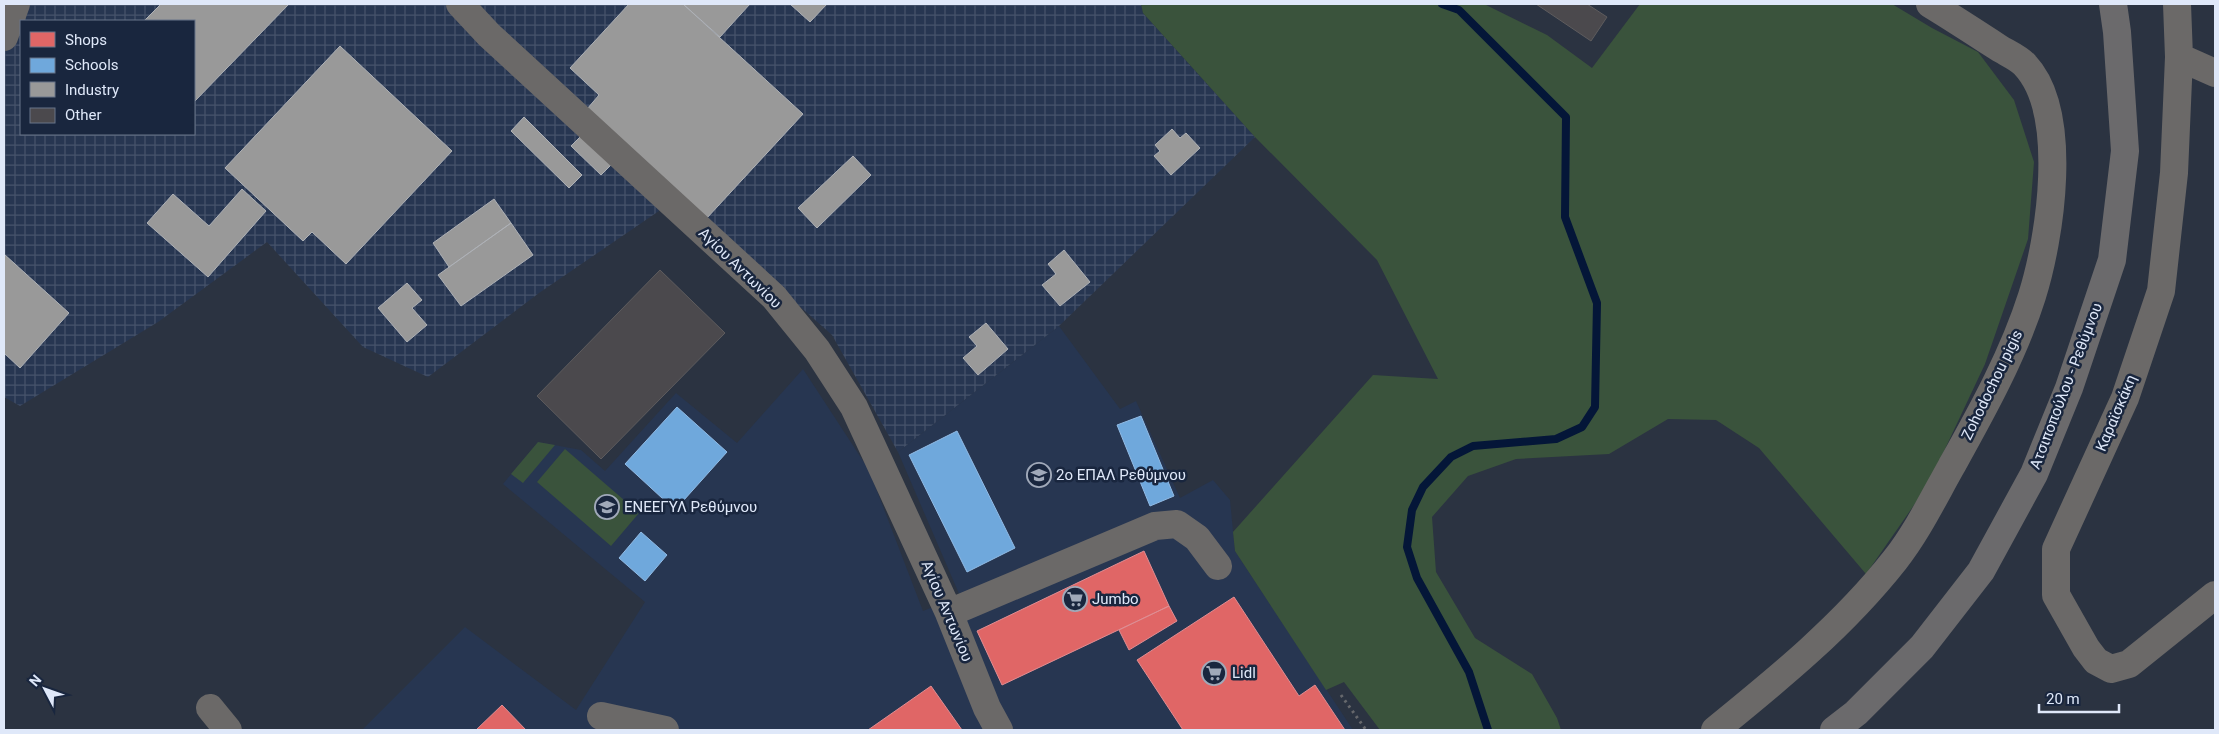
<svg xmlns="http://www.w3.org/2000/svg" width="2219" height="734" viewBox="0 0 2219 734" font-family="Roboto,sans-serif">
  <defs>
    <pattern id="industrial-grid" width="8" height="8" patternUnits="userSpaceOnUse" patternTransform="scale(1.25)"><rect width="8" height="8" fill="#273651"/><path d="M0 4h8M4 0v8" fill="none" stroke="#46536b"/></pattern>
  </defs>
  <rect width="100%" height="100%" fill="#2b3341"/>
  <path fill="#273651" d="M1059 326 1120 409 1136 401 1180 498 1213 480 1230 500 1235 551 1353 730H362L465 627 576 710 645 602 503 484 538 442 581 450 605 471 676 393 737 443 803 369 869 470 923 611 960 596 898 452Z"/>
  <path fill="url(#industrial-grid)" fill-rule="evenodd" d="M4 4H1141L1143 13 1255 137 1059 326 898 452 832 335 678 198 539 293 428 377 363 347 267 242 158 322 20 406 4 397ZM21 21H194V134H21Z"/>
  <path fill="#3a533c" d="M1141 4H1484L1547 35 1592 68 1640 4H1892L1932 28 1978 52 2014 100 2034 162 2028 239 1985 364 1928 485 1866 574 1759 448 1716 420 1668 419 1609 454 1516 459 1468 476 1432 517 1436 572 1475 638 1532 674 1557 718 1561 730H1380L1344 682 1326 690 1235 551 1233 532 1373 375 1438 379 1377 260 1255 137 1143 13Z
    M538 442 555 445 523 483 511 474Z
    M565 449 639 513 611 546 537 482Z"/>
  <path fill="#e06666" stroke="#e08d92" d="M1144 551 1169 606 1002 685 977 631Z
    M1234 597 1299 696 1315 685 1345 730H1183L1137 660Z
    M1169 606 1177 621 1129 650 1119 630Z
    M931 686 962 730H868Z
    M502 705 526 730H476Z"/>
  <path fill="#6fa8dc" stroke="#91bbe5" d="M677 407 727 452 675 510 625 464Z
    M1141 416 1174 496 1150 506 1117 425Z
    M957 431 1015 548 967 572 909 455Z
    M641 532 667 555 645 581 619 558Z"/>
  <path fill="#999" stroke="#aeb1b6" d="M161 4H289L194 102V21H144Z
    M629 4H683L803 114 706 219 587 109 599 95 570 68Z
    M683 4H750L720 37Z
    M790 4H827L810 22Z
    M340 46 452 151 346 264 312 232 303 241 225 168Z
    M524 117 582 175 569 188 511 131Z
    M1172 129 1180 138 1186 133 1200 148 1171 175 1154 156 1160 151 1155 145Z
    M582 135 612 164 601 175 571 146Z
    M853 156 871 175 817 228 798 208Z
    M242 189 266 211 208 277 147 223 173 194 209 226Z
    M494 199 511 223 449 267 433 243Z
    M511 223 533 255 461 306 438 275Z
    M1064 250 1090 282 1060 306 1042 285 1056 274 1048 264Z
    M4 254 69 313 20 368 4 353Z
    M407 283 422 300 412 308 427 325 407 342 378 308Z
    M986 323 1008 349 978 375 963 358 977 346 969 337Z"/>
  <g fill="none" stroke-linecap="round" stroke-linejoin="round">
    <path stroke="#041638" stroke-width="8" d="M1442 4 1459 10 1566 117 1565 217 1597 303 1595 407 1582 427 1556 439 1473 446 1451 457 1423 487 1412 510 1407 547 1417 578 1469 672 1488 730"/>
  </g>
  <path fill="#4b494d" stroke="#5e5c5e" d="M1536 4H1587L1607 17 1591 41Z
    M660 270 725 333 601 459 537 396Z"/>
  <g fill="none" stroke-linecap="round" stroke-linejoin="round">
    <path stroke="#66686c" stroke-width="3" stroke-dasharray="2.5 4" stroke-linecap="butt" d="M1341 695 1366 730"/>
    <path stroke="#6b6968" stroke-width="28" d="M460 4 489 35 774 297 817 350 854 407 949 613 987 708 999 730
      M2177 4 2179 57 2174 173 2161 291 2125 398 2056 549V595L2086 648 2096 661 2111 669 2129 664 2215 595
      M4 37 16 4
      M2179 57 2215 73
      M949 613 1155 526 1177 524 1197 538 1218 566
      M210 708 228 730
      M601 716 665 730
      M1715 730C1779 678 1843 626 1895 560 1917 532 1933 499 1951 467 1981 413 2013 356 2032 296 2050 239 2070 113 2025 65 2019 58 2007 53 1999 48 1976 33 1953 18 1930 4"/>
    <path stroke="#6b6a6c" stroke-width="28" d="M1834 730 1856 713 1922 647 1981 571 2034 474 2069 388 2112 260 2125 151 2117 32 2113 4"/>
  </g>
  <defs>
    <symbol id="school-ring" viewBox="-11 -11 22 22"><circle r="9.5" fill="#19263e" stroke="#a0a9b9" stroke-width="1.5"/><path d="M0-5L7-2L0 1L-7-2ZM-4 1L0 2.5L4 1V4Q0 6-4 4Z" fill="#a0a9b9"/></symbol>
    <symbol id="supermarket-ring" viewBox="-11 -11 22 22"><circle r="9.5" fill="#19263e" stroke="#a0a9b9" stroke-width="1.5"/><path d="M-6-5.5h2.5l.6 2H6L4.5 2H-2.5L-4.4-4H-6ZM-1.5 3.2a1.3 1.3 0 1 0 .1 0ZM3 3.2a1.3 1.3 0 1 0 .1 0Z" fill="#a0a9b9"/></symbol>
  </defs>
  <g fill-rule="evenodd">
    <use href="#school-ring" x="1025" y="461" width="28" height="28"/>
    <use href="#school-ring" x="593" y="493" width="28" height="28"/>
    <use href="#supermarket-ring" x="1061" y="585" width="28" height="28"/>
    <use href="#supermarket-ring" x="1200" y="659" width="28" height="28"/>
  </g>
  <g text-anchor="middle" stroke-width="5" stroke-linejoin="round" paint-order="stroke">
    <g font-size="15" fill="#dfe8f9" stroke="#19263e">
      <text transform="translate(740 268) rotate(44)" y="5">Αγίου Αντωνίου</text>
      <text transform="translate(1992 385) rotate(-64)" y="5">Zohodochou pigis</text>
      <text transform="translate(2066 386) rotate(-69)" y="5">Ατσιποπούλου - Ρεθύμνου</text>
      <text transform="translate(2116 413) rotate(-67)" y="5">Καραϊσκάκη</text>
      <text transform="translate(947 611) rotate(67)" y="5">Αγίου Αντωνίου</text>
    </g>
    <g font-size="15" fill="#dfe8f9" stroke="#19263e" text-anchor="start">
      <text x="1056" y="480">2ο ΕΠΑΛ Ρεθύμνου</text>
      <text x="624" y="512">ΕΝΕΕΓΥΛ Ρεθύμνου</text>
      <text x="1092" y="604">Jumbo</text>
      <text x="1232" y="678">Lidl</text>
    </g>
  </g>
  <rect width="2219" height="734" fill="none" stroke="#dfe8f9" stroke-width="10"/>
  <rect x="20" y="20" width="175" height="115" fill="#19263e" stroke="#687489"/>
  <rect x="30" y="32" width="25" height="15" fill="#e06666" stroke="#687489"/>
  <text x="65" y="45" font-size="15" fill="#dfe8f9">Shops</text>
  <rect x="30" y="58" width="25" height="15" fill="#6fa8dc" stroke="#687489"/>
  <text x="65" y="70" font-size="15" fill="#dfe8f9">Schools</text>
  <rect x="30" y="82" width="25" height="15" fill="#999999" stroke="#687489"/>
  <text x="65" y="95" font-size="15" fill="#dfe8f9">Industry</text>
  <rect x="30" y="108" width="25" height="15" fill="#4b494d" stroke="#687489"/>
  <text x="65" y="120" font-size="15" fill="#dfe8f9">Other</text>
  <g transform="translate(45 689) rotate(311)" stroke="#19263e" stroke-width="4" paint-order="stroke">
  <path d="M0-4L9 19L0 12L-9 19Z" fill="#dfe8f9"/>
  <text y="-8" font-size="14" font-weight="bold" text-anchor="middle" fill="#dfe8f9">N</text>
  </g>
  <path d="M2039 704v8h80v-8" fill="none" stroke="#dfe8f9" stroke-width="2.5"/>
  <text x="2046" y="704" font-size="15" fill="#dfe8f9" stroke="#19263e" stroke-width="4" paint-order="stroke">20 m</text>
</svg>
